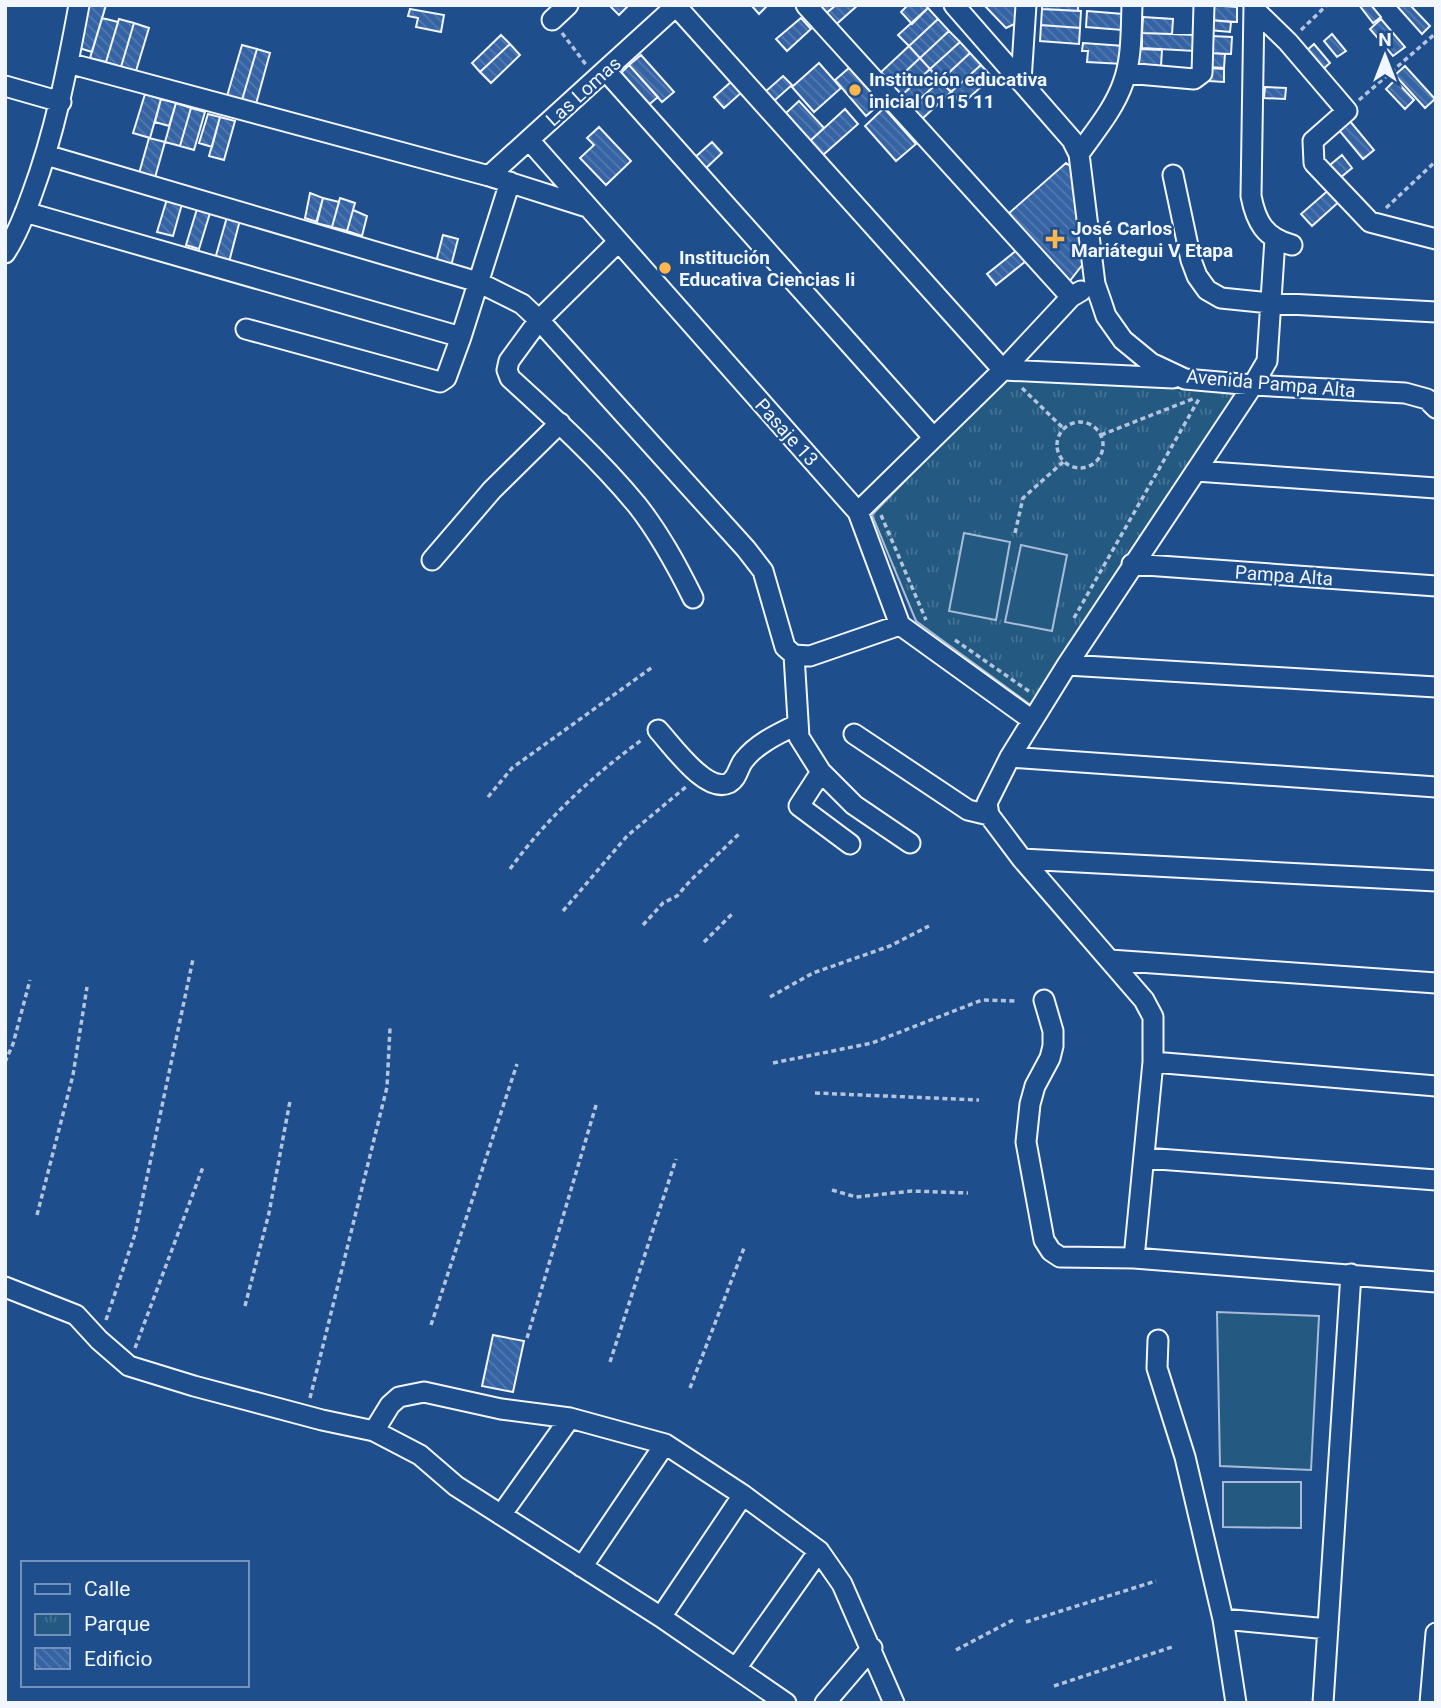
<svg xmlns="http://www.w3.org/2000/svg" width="1441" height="1708" viewBox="0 0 1441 1708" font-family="Roboto,sans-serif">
  <defs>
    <pattern id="park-tufts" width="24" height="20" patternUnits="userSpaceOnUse" patternTransform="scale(1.75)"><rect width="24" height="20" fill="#245a82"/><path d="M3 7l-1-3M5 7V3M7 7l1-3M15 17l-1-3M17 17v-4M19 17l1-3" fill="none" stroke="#447295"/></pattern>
    <pattern id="building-back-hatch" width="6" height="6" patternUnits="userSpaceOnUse" patternTransform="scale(1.75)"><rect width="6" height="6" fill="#3563a3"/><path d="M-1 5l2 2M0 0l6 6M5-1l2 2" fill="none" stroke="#537ab1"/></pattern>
  </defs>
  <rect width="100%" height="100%" fill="#1f4e8c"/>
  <path fill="url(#park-tufts)" stroke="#a8bbd7" stroke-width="2" d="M1009 373 1232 389 1238 396 1032 706 916 621 872 515Z"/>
  <path fill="#245a82" stroke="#a8bbd7" stroke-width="2" d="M964 533 1010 542 996 620 949 611Z
    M1021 545 1067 555 1052 631 1005 622Z
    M1217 1312 1319 1316 1311 1470 1220 1466Z
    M1223 1482H1301V1528L1223 1527Z"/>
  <path fill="url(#building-back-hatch)" stroke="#f2f6ff" stroke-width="2" d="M88 5H106L92 52 76 47Z
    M609 5H629L619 15Z
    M751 5H768L759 14Z
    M815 5H836L824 15Z
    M836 5H858L832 28 822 17Z
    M908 5H925L928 8 912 24 901 12Z
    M984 5H1021V21L1006 28Z
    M1042 5H1078V11L1042 9Z
    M1211 5 1237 7V22L1210 20Z
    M1359 5H1371L1381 17 1373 23Z
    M1396 5H1410L1430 26 1422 34Z
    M928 8 938 19 909 46 898 35Z
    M410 9 444 15 441 32 416 27 418 18 408 16Z
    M1042 9 1081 11 1080 28 1041 25Z
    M1087 11 1123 14 1122 30 1086 27Z
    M1143 17 1173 19 1172 34 1142 33Z
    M102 18 118 22 106 62 90 58Z
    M801 18 811 29 787 51 776 39Z
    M119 19 134 23 121 67 106 62Z
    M938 19 949 31 920 58 909 46Z
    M1381 19 1405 47 1393 56 1370 29Z
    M1210 20 1231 22 1230 32 1209 30Z
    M134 23 149 28 136 71 121 67Z
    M1041 25 1080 28 1079 44 1040 41Z
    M949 31 960 42 930 69 920 58Z
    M1142 33 1196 35 1195 51 1142 48Z
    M1332 34 1346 51 1337 57 1324 41Z
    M501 35 510 44 480 72 472 63Z
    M1211 36 1232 37 1231 54 1209 53Z
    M960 42 970 53 940 81 930 69Z
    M1083 43 1124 46 1123 64 1087 62 1088 51H1082Z
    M510 44 520 55 491 83 480 72Z
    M1314 44 1330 63 1321 71 1305 52Z
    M242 45 257 49 242 100 227 96Z
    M909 46 920 58 891 85 880 73Z
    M257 49 270 53 256 104 242 100Z
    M1139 49 1162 50 1161 66 1138 65Z
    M970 53 981 65 951 92 940 81Z
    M1209 53 1225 54 1224 68 1209 67Z
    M641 55 674 92 662 102 629 65Z
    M920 58 930 69 901 96 891 85Z
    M819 63 841 88 814 112 792 87Z
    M629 65 658 97 646 107 618 76Z
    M981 65 992 77 962 104 951 92Z
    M1405 66 1435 99 1425 108 1395 75Z
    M849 68 881 103 866 116 835 80Z
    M1209 68 1224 69V82L1209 81Z
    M930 69 940 81 911 107 901 96Z
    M783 76 792 85 774 101 765 92Z
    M1395 80 1414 100 1405 109 1386 89Z
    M732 81 742 92 724 108 714 97Z
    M940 81 951 92 922 119 911 107Z
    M1265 87 1286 88 1285 99 1264 98Z
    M145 94 161 99 150 138 133 133Z
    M161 99 176 103 169 126 155 122Z
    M799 101 824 128 810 141 786 113Z
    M176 103 191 108 180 146 165 142Z
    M191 108 205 112 194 150 180 146Z
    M884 108 916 144 896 161 865 126Z
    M845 109 858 124 823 155 810 141Z
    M208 114 220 117 212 147 199 143Z
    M220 117 235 121 224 160 209 156Z
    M1349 120 1374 150 1363 159 1338 129Z
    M599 127 631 161 606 185 580 158 594 145 587 138Z
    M149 138 165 142 154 181 138 177Z
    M712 142 722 153 704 170 693 159Z
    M1342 155 1352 168 1340 178 1330 165Z
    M1066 163 1073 168 1083 264 1069 282 1008 214Z
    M1331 188 1341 200 1312 226 1301 214Z
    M310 193 323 198 317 222 305 218Z
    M323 198 339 202 332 227 316 223Z
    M340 198 355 203 347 231 332 227Z
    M167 199 182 204 173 236 157 232Z
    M197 209 210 213 199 249 186 245Z
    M353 210 367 216 362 236 347 231Z
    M227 217 240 220 229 262 215 259Z
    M443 235 458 239 451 266 436 262Z
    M1017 250 1026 261 996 285 987 274Z
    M493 1335 524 1341 513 1392 482 1386Z"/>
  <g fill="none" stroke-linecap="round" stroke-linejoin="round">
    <defs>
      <path id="minor" d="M806 5 1071 297
        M954 5 1072 140 1079 154 1095 284 1101 301 1106 316 1123 340 1151 363 1185 379 1253 385 1405 393 1427 399 1436 408
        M1254 5 1251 196C1256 222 1265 238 1292 245
        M676 6 1003 370 1173 378
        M1254 9 1288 42 1347 111 1313 141 1314 163 1370 222 1436 239
        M552 20 568 5
        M68 63 489 176 587 207
        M606 71 933 437
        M1126 73 1194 79 1202 73 1204 5
        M1021 81 1026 5
        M5 86 61 102
        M529 140 858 512 900 625 1032 720
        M1079 154C1095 131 1114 109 1123 83 1132 59 1131 31 1132 5
        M46 155 478 282 522 304 539 320 746 549 763 571 785 647 794 655 810 656 900 625
        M1173 175 1191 260 1197 276 1207 290 1221 298 1270 303 1436 312
        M489 176 677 5
        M25 212 461 337
        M618 242 539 320 509 361 507 370 510 378C554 418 599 459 637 505 660 534 677 566 693 598
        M5 253C17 235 25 214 32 194 55 132 67 70 79 5
        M246 329 440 382 446 378 461 337 510 182
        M1196 471 1436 488
        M858 512 1003 370 1071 297 1081 291
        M432 560 492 490 560 423
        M1132 564 1436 586
        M794 655 799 737 821 772 854 805 910 843
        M1067 665 1436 687
        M658 730C672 745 706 794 729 783 738 778 738 767 744 760 757 743 780 733 798 724
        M854 734 968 810 989 815
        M1010 757 1436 787
        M821 772 799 806 850 844
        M1022 859 1436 881
        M1110 960 1436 983
        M1044 1000 1053 1031V1046L1050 1058 1035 1086 1030 1104 1026 1142 1044 1240 1051 1251 1060 1257 1134 1258 1436 1282
        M1153 1062 1436 1086
        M1145 1158 1436 1180
        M1134 1258 1153 1062V1017L1144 1000 1022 859 989 815 987 803 1010 757 1067 665 1253 385 1267 361 1275 239
        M5 1287 76 1315 99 1340 129 1366 194 1386 322 1420 374 1431 420 1455 456 1486 661 1617 786 1703
        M1158 1340 1157 1368 1185 1457 1223 1619 1236 1703
        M374 1431 390 1405 399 1397 424 1392 501 1409 570 1418 665 1444 743 1495 819 1551 842 1584 894 1703
        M501 1515 570 1418
        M582 1567 665 1444
        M661 1617 743 1495
        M1223 1619 1328 1629
        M737 1667 819 1551
        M825 1703 872 1648
        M1323 1703 1351 1274
        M1430 1703 1436 1633"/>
    </defs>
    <use href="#minor" stroke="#f2f6ff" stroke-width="23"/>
    <path stroke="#b3c4dc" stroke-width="3.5" stroke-dasharray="5 3.5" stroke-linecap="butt" d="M1301 30 1327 5
      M562 33 587 66
      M1359 100 1436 33
      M1386 208 1436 161
      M1022 388 1063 428
      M1057 445a23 23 0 1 1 46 0a23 23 0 1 1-46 0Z
      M1101 435 1195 398
      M881 515 926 620
      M1015 533 1023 498 1063 462
      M1074 618 1200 397
      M955 640 1030 692
      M488 797 512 768 654 666
      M510 869C547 818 593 775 643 739
      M563 911 627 836 687 786
      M643 925 663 903 677 896 690 881 741 832
      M704 942 733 913
      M770 997 813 973 890 946 929 926
      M5 1062 13 1044 30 980
      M773 1063 872 1043 982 1000 1015 1001
      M815 1093 979 1100
      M832 1190 856 1197 912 1191 968 1193
      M37 1215 73 1075 87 987
      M245 1306 269 1213 290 1101
      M106 1320 135 1234 193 959
      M431 1325 517 1064
      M527 1338 597 1102
      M135 1348 203 1167
      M610 1362 676 1159
      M690 1388 744 1248
      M310 1398 387 1087 390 1028
      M1026 1622 1156 1581
      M956 1650 1013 1620
      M1054 1686 1172 1647"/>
    <use href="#minor" stroke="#1f4e8c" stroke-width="19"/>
  </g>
  <g fill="#ffb74d" stroke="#1f4e8c" stroke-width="2.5">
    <circle cx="855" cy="90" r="7"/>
    <path d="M1051.5 228.5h7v7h7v7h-7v7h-7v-7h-7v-7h7z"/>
    <circle cx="665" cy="268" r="7"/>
  </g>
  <g text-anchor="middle" stroke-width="5" stroke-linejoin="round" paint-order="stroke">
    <g font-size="19" font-weight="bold" fill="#f2f6ff" stroke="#1f4e8c" text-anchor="start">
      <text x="869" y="86">Institución educativa<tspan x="869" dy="22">inicial 0115 11</tspan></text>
      <text x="1071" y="235">José Carlos<tspan x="1071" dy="22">Mariátegui V Etapa</tspan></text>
      <text x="679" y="264">Institución<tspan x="679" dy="22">Educativa Ciencias Ii</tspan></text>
    </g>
    <g font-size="19" fill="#f2f6ff" stroke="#1f4e8c">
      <text transform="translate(583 91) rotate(-42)" y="7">Las Lomas</text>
      <text transform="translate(1271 383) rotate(5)" y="7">Avenida Pampa Alta</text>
      <text transform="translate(787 432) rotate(48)" y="7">Pasaje 13</text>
      <text transform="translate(1284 575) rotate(4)" y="7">Pampa Alta</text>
    </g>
  </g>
  <rect width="1441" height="1708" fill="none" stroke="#f2f6ff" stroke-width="14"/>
  <rect x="21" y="1561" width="228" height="126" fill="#1f4e8c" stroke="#7391ba" stroke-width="2"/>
  <rect x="35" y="1584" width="35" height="10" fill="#1f4e8c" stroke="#7391ba" stroke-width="2"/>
  <text x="84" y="1596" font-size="21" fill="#f2f6ff">Calle</text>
  <rect x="35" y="1614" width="35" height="21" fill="url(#park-tufts)" stroke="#7391ba" stroke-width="2"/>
  <text x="84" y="1631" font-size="21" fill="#f2f6ff">Parque</text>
  <rect x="35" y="1648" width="35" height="21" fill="url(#building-back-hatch)" stroke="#7391ba" stroke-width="2"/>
  <text x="84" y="1666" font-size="21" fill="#f2f6ff">Edificio</text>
  <g transform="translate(1385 56)" stroke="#1f4e8c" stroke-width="5" paint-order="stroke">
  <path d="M0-5L12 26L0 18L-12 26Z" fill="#f2f6ff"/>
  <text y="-10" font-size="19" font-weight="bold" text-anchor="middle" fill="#f2f6ff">N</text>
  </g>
</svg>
